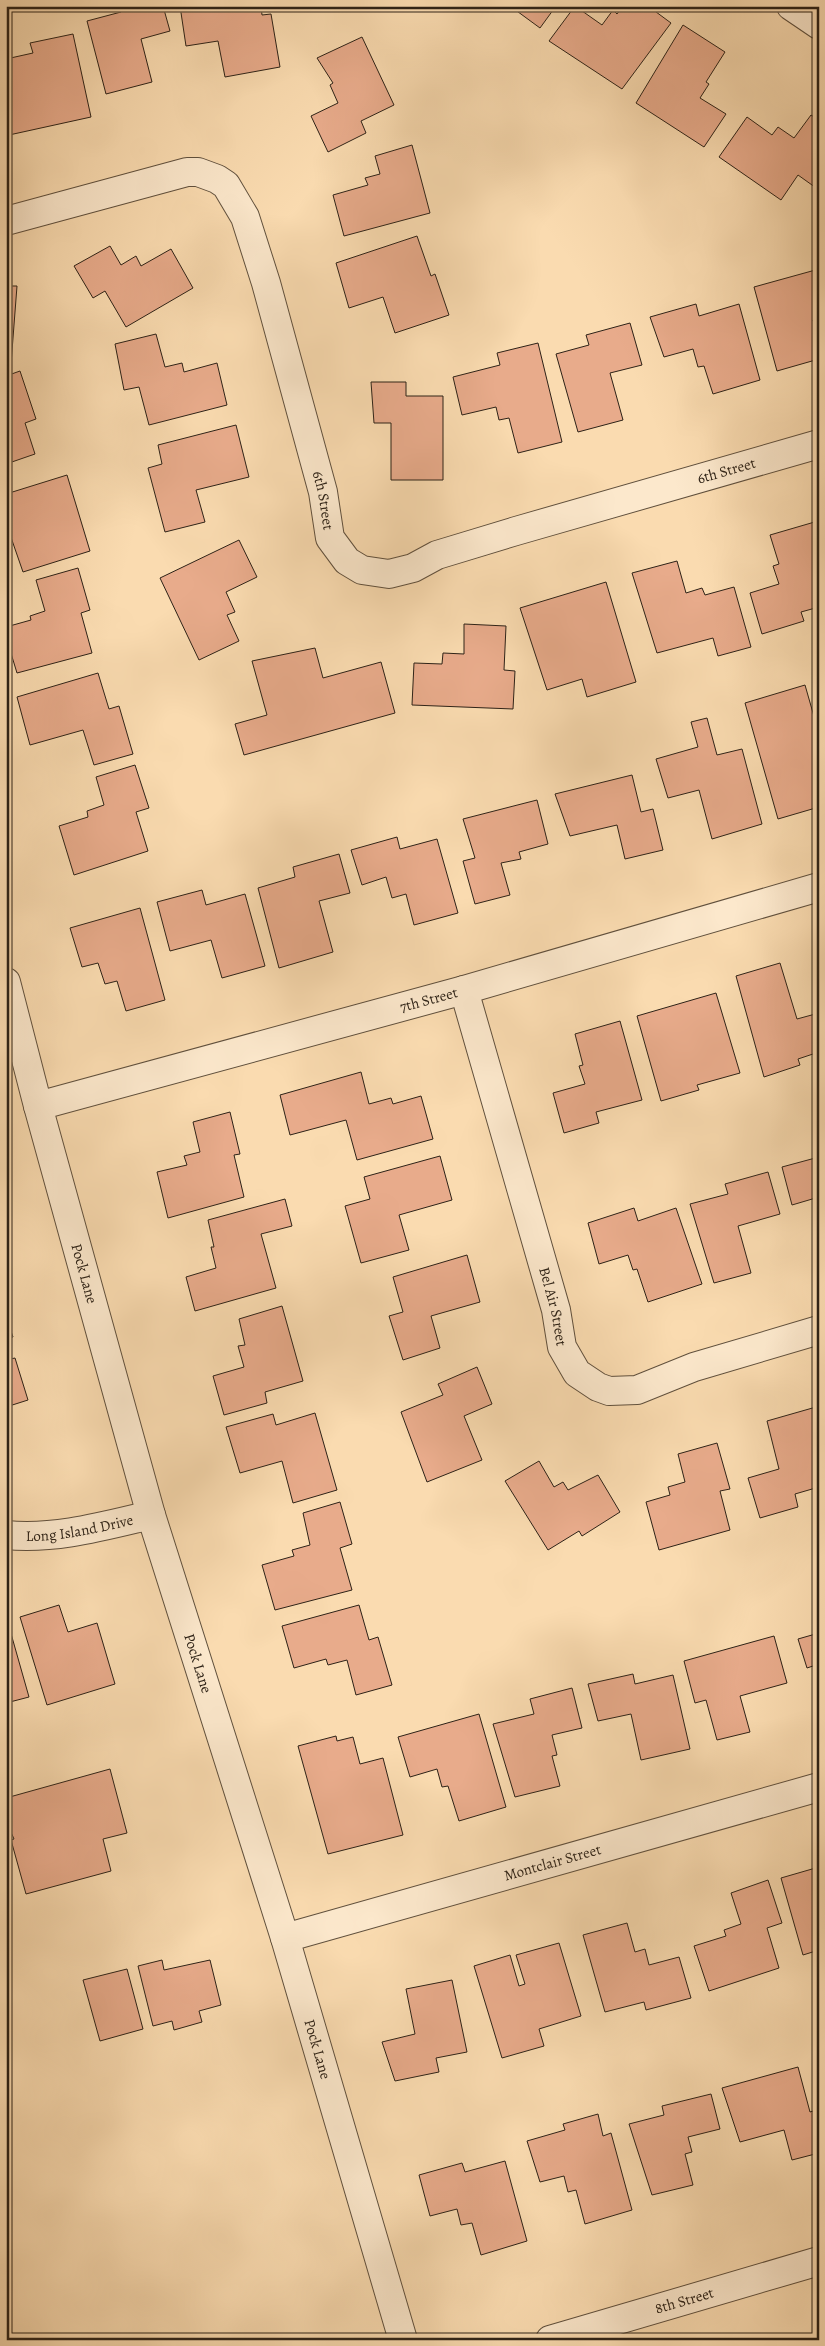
<svg xmlns="http://www.w3.org/2000/svg" width="825" height="2346" viewBox="0 0 825 2346" font-family="Alegreya,serif">
  <rect width="100%" height="100%" fill="#fadbb0"/>
  <filter id="stains"><feTurbulence type="fractalNoise" baseFrequency=".004" numOctaves="4"/><feColorMatrix values="0 0 0 0 .2 0 0 0 0 .09 0 0 0 0 .02 0 0 0 .5 -.17"/></filter>
  <radialGradient id="worn" r=".72"><stop offset=".6" stop-color="#630" stop-opacity="0"/><stop offset="1" stop-color="#630" stop-opacity=".3"/></radialGradient>
  <path fill="#e8ab8b" stroke="#2d2217" d="M119 6H163L170 31 141 39 152 82 106 94 87 21 121 12Z
    M180 6H261L262 15 271 14 280 67 225 77 218 41 186 46Z
    M510 6H556L540 28Z
    M575 6 602 25 613 10 617 14 623 6H648L671 23 622 89 549 41Z
    M683 25 725 52 706 82 709 84 700 98 726 114 704 147 636 103Z
    M73 34 91 117 9 135 6 125V59L33 53 30 43Z
    M362 37 394 105 361 121 366 133 328 152 311 116 338 103 330 85 333 83 317 58Z
    M811 115 819 120V190L798 175 781 200 719 157 747 117 772 135 778 127 794 138Z
    M412 145 430 213 344 236 333 195 368 185 365 178 380 174 375 156Z
    M417 236 431 276 435 274 449 315 395 333 383 297 349 308 336 263Z
    M110 246 121 265 136 256 141 266 171 249 193 288 126 327 105 291 93 298 74 266Z
    M819 269V319L813 320 819 339V359L777 371 754 287Z
    M6 286H17L11 364 6 363Z
    M696 304 699 316 739 304 760 380 713 394 704 366 698 367 693 349 664 357 650 317Z
    M630 323 642 365 610 373 623 420 578 432 556 354 589 345 586 335Z
    M156 334 165 367 182 363 184 372 217 363 227 405 149 425 139 387 124 390 115 344Z
    M538 343 562 442 518 453 509 418 499 420 496 407 462 415 453 377 500 365 497 353Z
    M20 371 36 419 25 423 35 454 6 464V376Z
    M371 382H406V396H443V480H391V423H374Z
    M236 425 249 477 196 490 205 522 165 532 148 468 162 464 158 445Z
    M67 475 90 551 23 572 6 523V494Z
    M818 521 819 607 801 612 804 621 762 634 750 593 779 584 773 566 779 564 770 535Z
    M239 540 257 577 226 592 235 612 227 615 239 641 199 660 160 578Z
    M677 561 686 593 702 588 705 595 734 587 751 647 718 656 713 638 657 653 632 573Z
    M78 568 90 610 81 613 92 653 17 673 6 637V627L31 620 30 616 45 611 36 580Z
    M606 582 636 682 587 697 582 679 547 690 520 608Z
    M464 624 506 626 504 670 515 671 513 709 412 705 414 663 442 664 443 653 464 654Z
    M315 648 323 678 381 662 395 713 244 755 235 724 267 715 252 661Z
    M98 673 109 709 119 706 133 754 94 765 83 730 30 745 17 697Z
    M805 685 815 720 819 718V807L778 819 745 703Z
    M707 718 717 755 742 749 762 824 712 839 699 790 668 798 656 759 698 747 691 722Z
    M135 765 149 808 136 812 148 851 74 875 59 826 88 817 87 811 104 805 96 777Z
    M632 775 641 812 653 809 663 850 625 859 617 825 570 836 555 794Z
    M537 800 548 844 519 852 521 859 501 863 510 895 475 904 463 861 475 858 463 819Z
    M397 837 400 849 437 839 458 913 414 925 406 894 392 898 386 877 362 885 351 850Z
    M339 854 350 893 319 901 333 952 279 968 258 888 295 877 293 867Z
    M202 890 206 905 245 894 265 966 222 978 211 940 170 951 157 902Z
    M140 908 165 1000 126 1011 117 981 105 984 98 963 82 967 70 928Z
    M780 963 797 1019 819 1013V1052L798 1059 800 1065 764 1077 736 976Z
    M716 993 740 1073 697 1085 699 1090 661 1101 637 1016Z
    M620 1021 642 1100 596 1112 599 1123 564 1133 553 1093 585 1084 579 1066 583 1065 575 1034Z
    M361 1072 369 1104 391 1098 393 1104 421 1096 433 1139 357 1160 346 1120 290 1135 280 1095Z
    M230 1112 240 1154 234 1155 244 1197 168 1218 157 1172 187 1165 184 1156 200 1152 193 1122Z
    M440 1156 452 1200 399 1215 409 1250 361 1263 345 1206 370 1199 364 1177Z
    M819 1157V1197L792 1205 782 1167Z
    M768 1172 780 1214 738 1226 751 1273 714 1283 690 1204 728 1194 725 1184Z
    M285 1199 292 1226 261 1234 276 1288 195 1311 186 1277 216 1268 211 1247H214L208 1220Z
    M634 1208 638 1221 676 1208 702 1284 648 1302 637 1269 633 1270 628 1255 599 1264 588 1223Z
    M467 1255 480 1302 431 1316 440 1348 403 1360 389 1316 403 1312 393 1277Z
    M282 1306 303 1381 265 1392 267 1403 224 1415 213 1376 244 1367 238 1346 245 1345 239 1319Z
    M6 1316 13 1337 6 1339Z
    M15 1358 28 1400 6 1407V1360Z
    M477 1367 492 1404 464 1416 482 1460 427 1482 401 1412 443 1395 438 1384Z
    M816 1407 819 1419V1487L795 1494 798 1507 760 1518 748 1478 779 1469 767 1421Z
    M315 1413 337 1490 293 1503 282 1461 240 1473 226 1427 273 1414 276 1425Z
    M717 1443 730 1489 720 1491 730 1530 659 1550 646 1502 670 1495 668 1487 685 1482 678 1454Z
    M539 1461 554 1487 563 1482 568 1490 598 1475 620 1512 582 1536 579 1531 548 1550 505 1481Z
    M340 1502 352 1544 340 1548 352 1590 275 1610 262 1565 294 1556 292 1550 310 1545 303 1513Z
    M59 1605 68 1632 97 1623 115 1684 47 1705 20 1617Z
    M359 1605 369 1640 378 1637 392 1685 356 1695 347 1660 328 1665 326 1659 294 1668 282 1626Z
    M6 1616 29 1697 6 1703Z
    M819 1633V1664L807 1668 798 1639Z
    M774 1636 787 1683 740 1696 750 1732 717 1740 706 1700 695 1703 684 1661Z
    M633 1674 635 1684 673 1675 690 1749 641 1760 631 1714 598 1721 588 1684Z
    M572 1688 582 1728 552 1735 557 1755 552 1756 560 1786 515 1797 493 1724 534 1714 530 1699Z
    M479 1714 506 1807 459 1821 448 1786 442 1787 437 1769 410 1777 398 1737Z
    M336 1736 337 1741 353 1737 360 1764 383 1758 403 1835 328 1854 298 1746Z
    M110 1769 127 1833 103 1839 111 1871 26 1894 11 1840 14 1839 6 1821V1798Z
    M819 1867V1950L803 1955 781 1878Z
    M768 1880 782 1923 767 1928 779 1968 709 1991 694 1946 726 1936 724 1930 741 1924 731 1893Z
    M627 1923 635 1952 645 1949 649 1965 679 1957 691 1998 646 2010 644 2002 605 2012 583 1935Z
    M559 1943 581 2016 539 2029 544 2046 502 2058 474 1966 510 1955 519 1986 525 1984 516 1955Z
    M162 1960 164 1970 210 1960 221 2005 199 2011 202 2022 174 2030 172 2021 153 2026 138 1966Z
    M127 1969 143 2029 100 2041 83 1980Z
    M452 1980 467 2052 436 2058 439 2072 395 2081 382 2042 415 2034 406 1989Z
    M798 2067 810 2112 819 2109V2153L792 2160 784 2130 740 2142 722 2088Z
    M711 2094 720 2129 688 2137 692 2152 685 2154 693 2185 652 2195 629 2124 664 2115 662 2106Z
    M598 2114 603 2136 611 2133 632 2210 585 2224 576 2190 568 2192 564 2176 540 2182 527 2141 565 2130 563 2124Z
    M505 2161 527 2241 481 2255 472 2223 461 2225 457 2209 430 2216 419 2175 462 2163 465 2172Z"/>
  <g fill="none" stroke-linecap="round" stroke-linejoin="round">
    <defs>
      <g id="minor">
        <path d="M791 6 819 25"/>
        <path id="s1" d="M6 221 187 172H198L217 179 226 185 245 217 266 283 323 492 330 538 347 561 362 570 389 574 413 568 437 555 516 531 819 444"/>
        <path id="s2" d="M6 982 38 1106 151 1515 285 1938 403 2340"/>
        <path id="s3" d="M464 990 556 1310 562 1347 577 1373 598 1387 609 1391 637 1390 694 1367 819 1330"/>
        <path id="s4" d="M38 1106 464 990 819 887"/>
        <path id="s5" d="M6 1535C55 1540 104 1526 151 1515"/>
        <path id="s6" d="M285 1938 819 1787"/>
        <path id="s7" d="M550 2340 819 2261"/>
      </g>
    </defs>
    <use href="#minor" stroke="#60503d" stroke-width="30"/>
    <use href="#minor" stroke="#fce8cc" stroke-width="28"/>
  </g>
  <g text-anchor="middle" stroke-width="4" stroke-linejoin="round" paint-order="stroke">
    <g font-size="15" fill="#2d2217" stroke="#fce8cc">
      <text dy="5" stroke="none"><textPath href="#s1" startOffset="1026">6th Street</textPath></text>
      <text dy="5" stroke="none"><textPath href="#s1" startOffset="561">6th Street</textPath></text>
      <text dy="5" stroke="none"><textPath href="#s4" startOffset="405">7th Street</textPath></text>
      <text dy="5" stroke="none"><textPath href="#s2" startOffset="302">Pock Lane</textPath></text>
      <text dy="5" stroke="none"><textPath href="#s3" startOffset="329">Bel Air Street</textPath></text>
      <text dy="5" stroke="none"><textPath href="#s5" startOffset="74">Long Island Drive</textPath></text>
      <text dy="5" stroke="none"><textPath href="#s2" startOffset="708">Pock Lane</textPath></text>
      <text dy="5" stroke="none"><textPath href="#s6" startOffset="278">Montclair Street</textPath></text>
      <text dy="5" stroke="none"><textPath href="#s2" startOffset="1112">Pock Lane</textPath></text>
      <text dy="5" stroke="none"><textPath href="#s7" startOffset="140">8th Street</textPath></text>
    </g>
  </g>
  <rect width="825" height="2346" fill="none" stroke="#fadbb0" stroke-width="25"/>
  <rect x="8" y="8" width="810" height="2331" fill="none" stroke="#2d2217" stroke-width="2.5"/>
  <rect x="12" y="12" width="800" height="2321" fill="none" stroke="#2d2217"/>
  <rect width="100%" height="100%" filter="url(#stains)"/>
  <rect width="100%" height="100%" fill="url(#worn)"/>
</svg>
